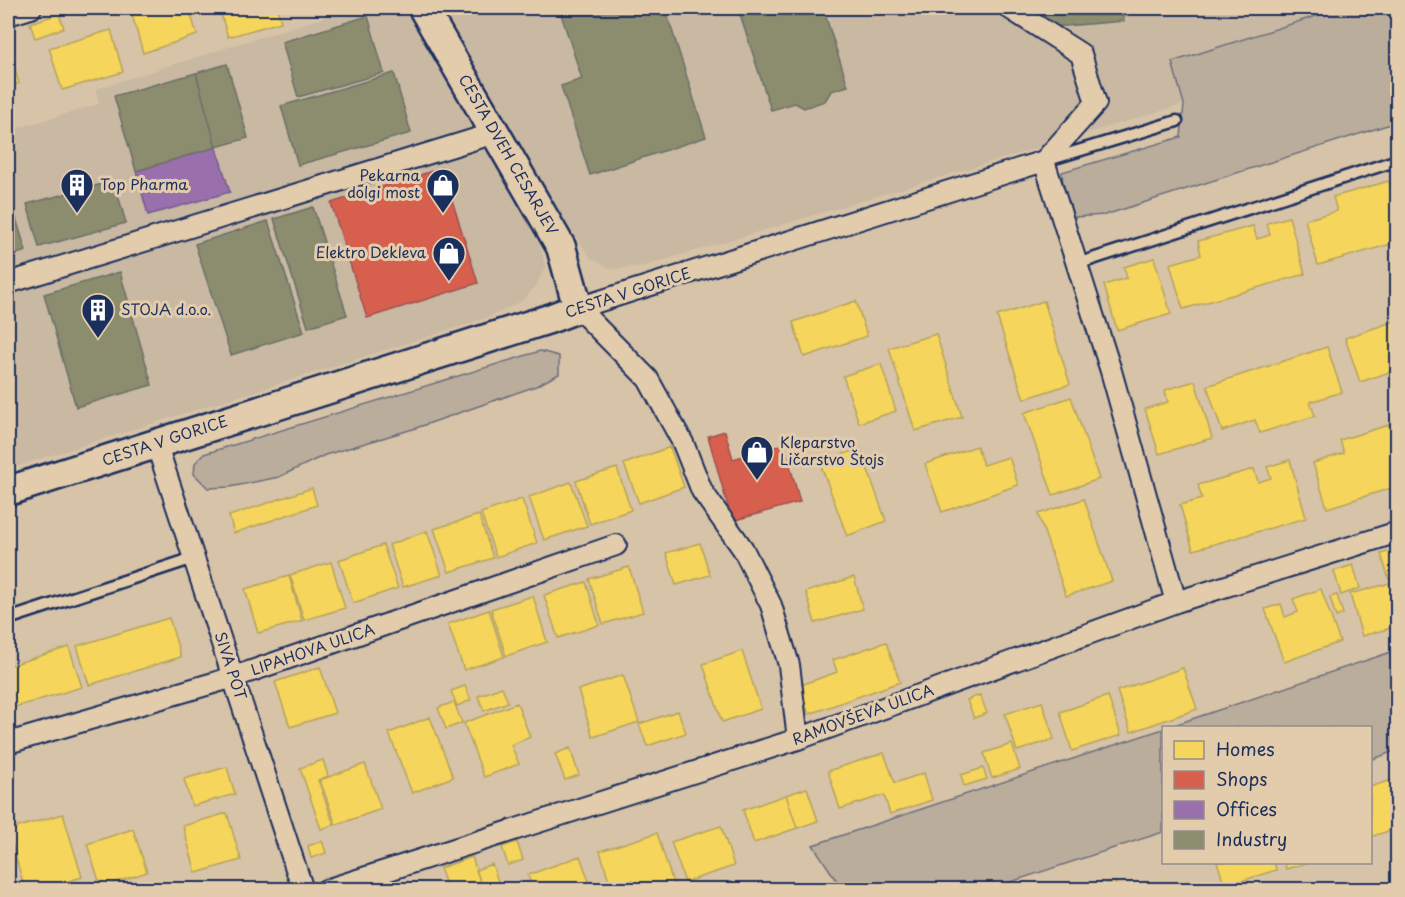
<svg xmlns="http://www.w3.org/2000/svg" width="1405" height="897" viewBox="0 0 1405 897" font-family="'Playpen Sans',sans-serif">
  <rect width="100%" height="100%" fill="#d7c3a7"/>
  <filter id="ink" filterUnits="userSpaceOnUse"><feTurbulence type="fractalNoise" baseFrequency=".0167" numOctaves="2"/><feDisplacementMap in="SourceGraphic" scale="12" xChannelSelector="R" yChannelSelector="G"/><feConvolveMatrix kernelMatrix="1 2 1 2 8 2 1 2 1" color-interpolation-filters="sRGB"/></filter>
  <g filter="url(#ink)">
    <path fill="#c9b8a2" d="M353 8H407L541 247 545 267 536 286 522 301 487 318 8 469V131L99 104 96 89Z
      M443 8H1341L1172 62 1184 104 644 266 611 269 591 258 571 230 508 127Z"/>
    <path fill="#bbad9c" stroke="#6b6e7d" stroke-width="1.5" d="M1341 8H1397V122L1105 215 1074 217C1067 202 1062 189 1062 172L1181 137 1184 104 1172 62Z
      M540 351 559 356V374L536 386 413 429 325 455 279 477 230 487 208 488 194 474 195 463 204 454Z
      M1397 650V750L1371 760 1370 728 1168 727Z
      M1163 729V832L989 889H842L813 845Z"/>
    <path fill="#f6d55c" stroke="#b4a35d" stroke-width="1.5" d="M142 8H189L197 35 143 53 131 11Z
      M219 8H277L281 22 228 37Z
      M59 14 64 28 35 38 30 23Z
      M111 30 123 72 62 90 49 48Z
      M8 47 19 83 8 87Z
      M1389 181 1392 194 1398 193V242L1318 265 1305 220 1337 211 1333 197Z
      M1289 217 1305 274 1183 309 1170 264 1201 255 1198 241 1253 226 1257 239 1270 235 1267 223Z
      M1154 258 1171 314 1117 330 1104 285 1127 278 1124 267Z
      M856 301 867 336 804 357 793 322Z
      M1044 301 1070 384 1024 399 997 316Z
      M1398 320V384L1393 371 1360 382 1345 338Z
      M936 334 962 417 915 431 889 348Z
      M1327 347 1342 392 1310 402 1315 416 1260 433 1255 420 1222 431 1207 386Z
      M881 364 896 411 859 423 843 376Z
      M1195 381 1212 438 1159 454 1145 409 1168 402 1165 390Z
      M1071 397 1099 479 1053 495 1024 413Z
      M1395 423 1398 430V486L1327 508 1313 463 1344 453 1340 440Z
      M977 446 983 465 1009 457 1018 485 942 512 925 464Z
      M670 447 684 487 639 503 624 464Z
      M860 448 886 521 847 536 820 463Z
      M1290 460 1306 518 1193 550 1180 505 1202 499 1198 485 1254 469 1258 482 1271 478 1267 467Z
      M617 468 631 510 590 524 576 481Z
      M571 482 587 526 544 540 529 497Z
      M312 488 317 505 234 533 229 516Z
      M522 499 537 543 496 557 481 513Z
      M1084 499 1112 581 1066 596 1038 514Z
      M479 515 493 558 449 572 434 529Z
      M427 531 442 575 403 587 389 545Z
      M700 543 710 575 676 585 666 553Z
      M383 545 398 588 353 603 339 560Z
      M1398 549V577L1389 579 1381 554Z
      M331 562 345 608 304 620 290 575Z
      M1353 565 1360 588 1341 595 1334 571Z
      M629 567 643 612 603 624 589 579Z
      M289 576 302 621 258 633 245 589Z
      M854 577 863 609 815 623 806 592Z
      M1398 581V626L1362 636 1350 594Z
      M586 582 599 625 558 638 544 595Z
      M1321 589 1340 642 1284 662 1265 609 1281 604 1285 617 1298 612 1293 599Z
      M1337 595 1343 614 1336 617 1330 597Z
      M533 596 547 642 506 656 491 609Z
      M489 610 504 657 464 670 448 624Z
      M169 618 181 657 89 685 77 646Z
      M886 642 900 682 809 714 798 686 837 672 833 660Z
      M69 647 82 687 8 709V666Z
      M742 651 761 709 722 722 703 664Z
      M320 667 335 713 290 727 275 682Z
      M1183 668 1197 709 1131 732 1117 691Z
      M623 675 639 722 593 737 578 690Z
      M465 686 471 700 457 706 451 691Z
      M502 687 508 702 484 711 478 696Z
      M980 695 987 713 974 718 967 700Z
      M1108 696 1121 735 1072 751 1060 712Z
      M454 702 462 723 446 729 438 708Z
      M1042 702 1054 739 1017 751 1005 714Z
      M517 703 530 737 511 745 519 764 484 777 464 723Z
      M678 711 686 733 647 746 639 724Z
      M430 717 453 777 412 793 389 733Z
      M1012 744 1020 769 992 778 984 753Z
      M570 748 579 775 565 780 555 754Z
      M884 753 895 783 924 773 932 800 890 814 884 795 840 809 828 771Z
      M323 760 328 776 318 780 334 825 321 829 300 768Z
      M365 764 381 809 336 825 320 780Z
      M227 767 235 794 192 806 184 779Z
      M983 768 987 779 964 786 961 775Z
      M1398 778V828L1370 837V787Z
      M807 788 818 821 797 828 786 795Z
      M786 795 797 828 754 843 743 810Z
      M227 813 241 860 196 873 183 826Z
      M63 814 82 877 39 890H25L8 830Z
      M721 826 734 866 685 882 671 842Z
      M133 829 147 872 101 887 87 844Z
      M657 833 674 886 663 890H637L633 880 611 887 600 851Z
      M322 841 326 853 311 858 308 846Z
      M517 842 523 860 508 865 502 847Z
      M580 856 592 890H533L528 875Z
      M472 857 483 890H448L440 868Z
      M1217 862H1274L1276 870 1225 886Z
      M1284 862H1309L1286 869Z
      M492 864 501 890H483L476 870Z
      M1115 882 1117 890H1087Z"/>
    <path fill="#d6604d" stroke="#9e5152" stroke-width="1.5" d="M442 168 478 283 367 318 331 203Z
      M725 431 733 459 784 444 800 502 732 521 708 436Z"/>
    <path fill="#9970ab" stroke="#735c94" stroke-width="1.5" d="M216 147 230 192 148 215 136 171Z"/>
    <path fill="#8c8c6e" stroke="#6a7069" stroke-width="1.5" d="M559 8H665L706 137 590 175 561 86 582 79Z
      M738 8H823L848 86 831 91 825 101 804 108 795 103 771 110Z
      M1017 8H1120L1124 21 1041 28Z
      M368 16 384 73 298 97 282 42Z
      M227 64 248 138 216 147 196 73Z
      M196 73 216 147 136 171 114 96Z
      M394 73 411 133 298 165 281 106Z
      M114 181 126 223 39 247 27 204Z
      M313 207 347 315 308 327 274 219Z
      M15 215 26 251 8 257V217Z
      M268 221 304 332 231 355 195 244Z
      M120 272 152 385 76 407 44 294Z"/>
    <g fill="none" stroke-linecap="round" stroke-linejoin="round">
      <defs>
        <path id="lane" d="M1048 160 1177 121
          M1077 264 1398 160
          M8 619 194 558"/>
        <path id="street" d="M8 15 31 8
          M1044 161 1111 371 1176 602
          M8 283 495 133
          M156 443 303 890
          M798 739 789 665 771 605 743 549 702 491 683 443 648 379 578 308 1044 161 1096 103 1081 54 1009 8
          M8 743 234 677 616 545
          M326 890 798 739 1176 602 1398 532"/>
        <path id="secondary" d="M8 491 549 319 578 308 561 247 423 8"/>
      </defs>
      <use href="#lane" stroke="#1b2f5e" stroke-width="15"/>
      <use href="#street" stroke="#1b2f5e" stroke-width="24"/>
      <use href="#secondary" stroke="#1b2f5e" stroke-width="33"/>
      <use href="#lane" stroke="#e3ccac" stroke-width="10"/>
      <use href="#street" stroke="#e3ccac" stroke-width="20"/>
      <use href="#secondary" stroke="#e3ccac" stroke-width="28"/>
    </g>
  </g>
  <defs>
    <symbol id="building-pin" viewBox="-11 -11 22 30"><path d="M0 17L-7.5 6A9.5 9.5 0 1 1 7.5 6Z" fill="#1b2f5e" stroke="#e3ccac"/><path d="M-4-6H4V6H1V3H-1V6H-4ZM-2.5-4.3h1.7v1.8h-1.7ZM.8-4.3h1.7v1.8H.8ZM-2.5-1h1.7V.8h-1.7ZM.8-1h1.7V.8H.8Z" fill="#fff"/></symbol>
    <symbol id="shop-pin" viewBox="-11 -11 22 30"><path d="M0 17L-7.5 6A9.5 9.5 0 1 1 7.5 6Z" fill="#1b2f5e" stroke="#e3ccac"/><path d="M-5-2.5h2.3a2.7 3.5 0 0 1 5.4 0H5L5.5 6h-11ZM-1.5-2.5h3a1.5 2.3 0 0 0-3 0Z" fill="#fff"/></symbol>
  </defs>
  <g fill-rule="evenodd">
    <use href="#building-pin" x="58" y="166" width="38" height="52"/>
    <use href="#shop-pin" x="424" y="166" width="38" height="52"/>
    <use href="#shop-pin" x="430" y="234" width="38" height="52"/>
    <use href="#building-pin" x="79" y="291" width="38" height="52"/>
    <use href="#shop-pin" x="738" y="433" width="38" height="52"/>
  </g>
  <g text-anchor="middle" stroke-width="6" stroke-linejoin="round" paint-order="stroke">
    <g font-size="15" fill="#1b2f5e" stroke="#e3ccac">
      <text transform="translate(508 155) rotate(60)" y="5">CESTA DVEH CESARJEV</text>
      <text transform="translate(628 293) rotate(-18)" y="5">CESTA V GORICE</text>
      <text transform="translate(165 441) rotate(-18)" y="5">CESTA V GORICE</text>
      <text transform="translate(313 650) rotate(-19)" y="5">LIPAHOVA ULICA</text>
      <text transform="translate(230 666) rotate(72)" y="5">SIVA POT</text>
      <text transform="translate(863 715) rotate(-20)" y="5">RAMOVŠEVA ULICA</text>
    </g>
    <g font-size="15" fill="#1b2f5e" stroke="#e3ccac" text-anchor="start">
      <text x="420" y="181" text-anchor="end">Pekarna<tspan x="420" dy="17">dolgi most</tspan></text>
      <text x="100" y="190">Top Pharma</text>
      <text x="426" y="258" text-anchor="end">Elektro Dekleva</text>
      <text x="121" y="315">STOJA d.o.o.</text>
      <text x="780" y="448">Kleparstvo<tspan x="780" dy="17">Ličarstvo Štojs</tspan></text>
    </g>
  </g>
  <rect width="1405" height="897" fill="none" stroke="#e3ccac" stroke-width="30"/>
  <rect x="15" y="15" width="1375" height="867" fill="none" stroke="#1b2f5e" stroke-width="2" filter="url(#ink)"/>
  <rect x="1162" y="726" width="210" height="138" fill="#e3ccac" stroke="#938d8d" stroke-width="1.5"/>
  <rect x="1174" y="741" width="30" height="18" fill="#f6d55c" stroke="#938d8d" stroke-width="1.5"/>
  <text x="1216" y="756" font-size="18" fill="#1b2f5e">Homes</text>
  <rect x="1174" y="771" width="30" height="18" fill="#d6604d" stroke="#938d8d" stroke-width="1.5"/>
  <text x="1216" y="786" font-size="18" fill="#1b2f5e">Shops</text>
  <rect x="1174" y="801" width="30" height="18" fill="#9970ab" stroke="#938d8d" stroke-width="1.5"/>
  <text x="1216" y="816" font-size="18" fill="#1b2f5e">Offices</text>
  <rect x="1174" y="831" width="30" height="18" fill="#8c8c6e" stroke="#938d8d" stroke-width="1.5"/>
  <text x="1216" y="846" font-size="18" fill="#1b2f5e">Industry</text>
</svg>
